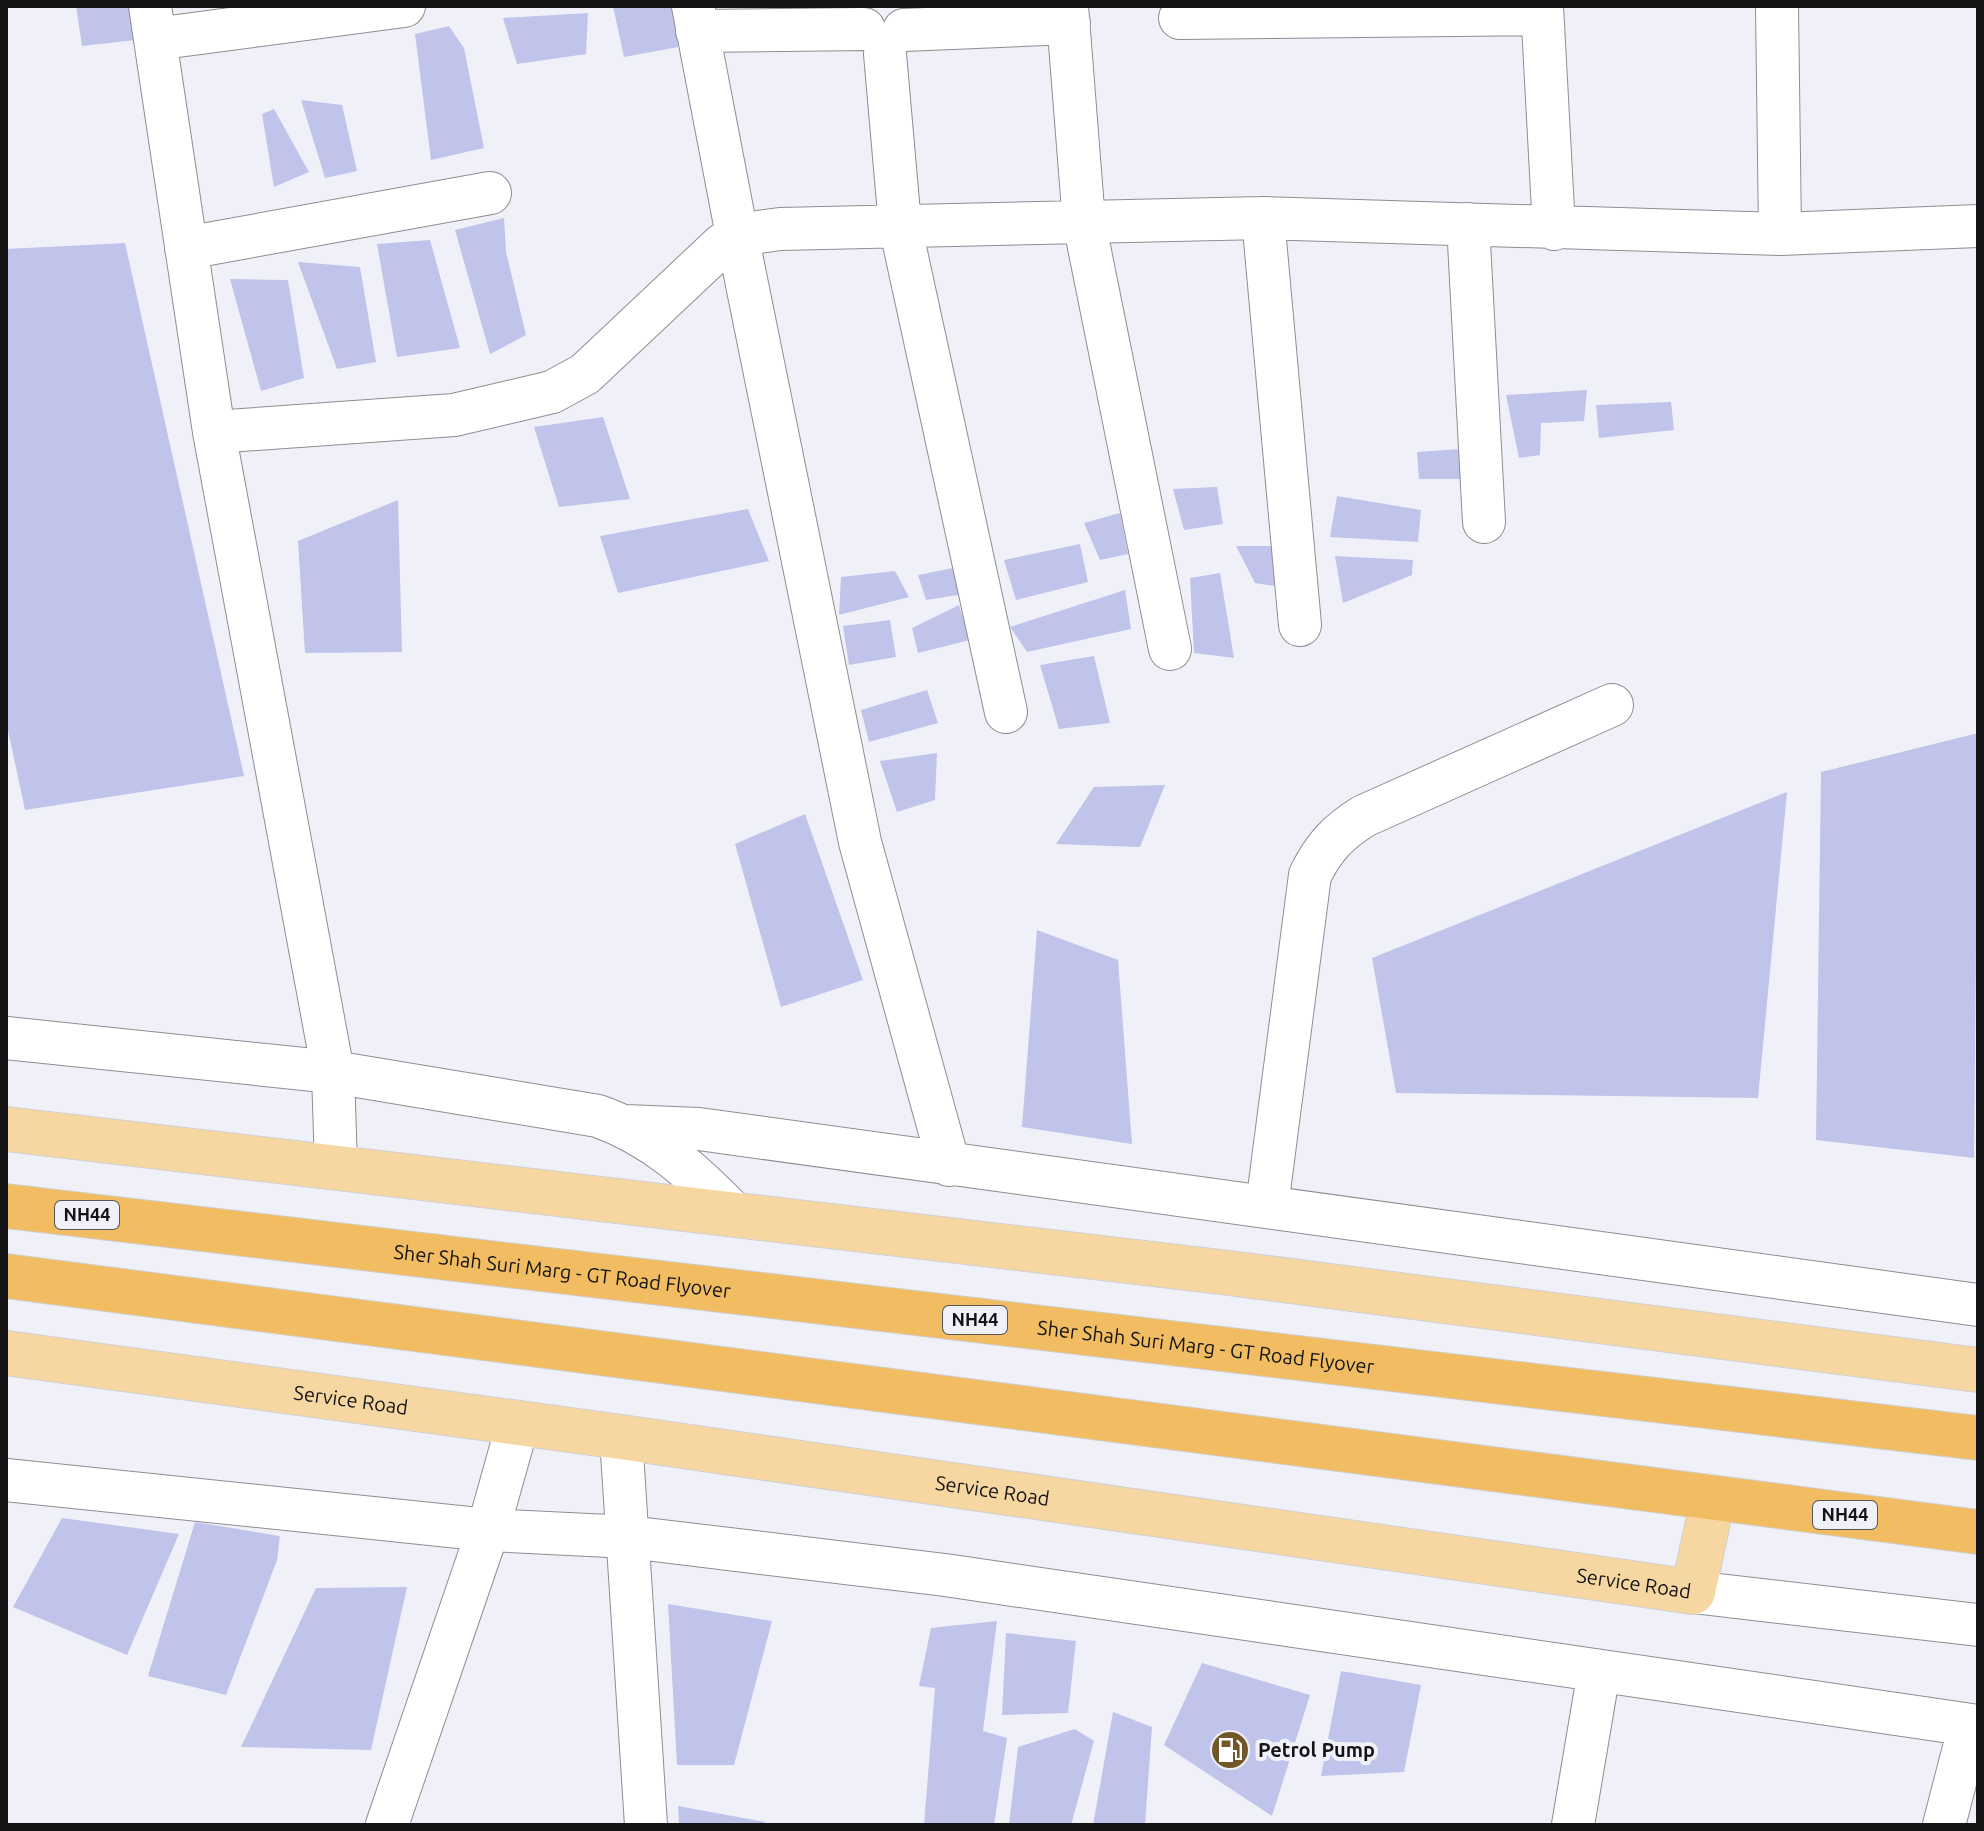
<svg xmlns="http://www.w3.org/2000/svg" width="1984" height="1831" viewBox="0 0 1984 1831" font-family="Ubuntu,sans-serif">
  <rect width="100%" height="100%" fill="#f0f1f8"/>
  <path fill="#c0c3ea" d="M76 6H128L136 40 82 46Z
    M613 6H674L678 47 624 57Z
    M588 13 586 54 517 64 503 18Z
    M449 26 464 48 484 148 431 160 415 34Z
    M301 100 342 105 357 171 325 178Z
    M274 109 309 172 274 187 262 114Z
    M504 218 506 252 526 335 490 354 455 230Z
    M430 240 460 348 397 357 377 244Z
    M125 243 244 776 25 810 6 721V249Z
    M298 262 360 267 376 362 337 369Z
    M230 279 288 280 304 378 261 391Z
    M1587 390 1584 421 1541 423 1540 455 1519 458 1506 395Z
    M1671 402 1674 430 1599 438 1596 405Z
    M603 417 630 499 559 507 534 427Z
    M1461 449 1462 479H1419L1417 452Z
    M1217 487 1223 524 1184 530 1173 489Z
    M1337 496 1421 510 1418 542 1330 537Z
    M398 500 402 652 305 653 298 541Z
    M748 509 769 561 618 593 600 536Z
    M1120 513 1128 554 1100 560 1084 523Z
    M1080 544 1088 582 1016 600 1004 560Z
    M1236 546H1274V586L1255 583Z
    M1335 556 1413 560 1412 575 1343 603Z
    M953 568 964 594 926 600 918 575Z
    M895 571 909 597 839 615 841 577Z
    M1220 573 1234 658 1194 653 1190 578Z
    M1125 590 1131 629 1027 652 1010 627Z
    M959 605 970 640 918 653 912 628Z
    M890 620 896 657 849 665 843 626Z
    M1094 656 1110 723 1059 729 1040 665Z
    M927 690 938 723 869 742 861 710Z
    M1978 733 1974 1158 1816 1140 1821 772Z
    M937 753 935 800 897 812 880 761Z
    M1165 785 1140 847 1056 844 1094 787Z
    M1787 792 1758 1098 1396 1093 1372 958Z
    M805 814 863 980 781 1007 735 844Z
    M1037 930 1118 960 1132 1144 1022 1127Z
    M62 1518 179 1534 127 1655 13 1607Z
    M195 1522 280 1536 277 1560 226 1695 148 1676Z
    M407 1587 371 1750 241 1747 316 1588Z
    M668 1604 772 1621 734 1765H677Z
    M997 1621 983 1731 1007 1738 994 1825H924L935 1688 919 1686 931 1628Z
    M1006 1633 1076 1641 1068 1713 1002 1715Z
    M1202 1663 1310 1695 1272 1816 1164 1745Z
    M1341 1671 1421 1685 1404 1772 1321 1776Z
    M1113 1712 1152 1727 1145 1825H1093Z
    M1075 1729 1094 1741 1071 1825H1009L1018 1747Z
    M678 1806 765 1822V1825H679Z"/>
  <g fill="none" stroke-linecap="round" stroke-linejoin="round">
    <defs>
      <path id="minor" d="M150 6 214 432 333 1072 336 1167
        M1067 6 1084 222 1263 218 1780 234 1978 226
        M1542 6 1554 229
        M1777 6 1780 234
        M1180 18 1542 14
        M904 30 1069 23
        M697 31 864 29
        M155 39 404 6
        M885 54 900 225 1006 712
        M1263 218 1300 625
        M1468 224 1484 522
        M186 248 490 193
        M214 432 454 415 552 392 585 374 722 245 737 235 693 6
        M6 1038 333 1072 598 1116C654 1136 693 1172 734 1214
        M625 1126 699 1129 1978 1305
        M949 1165 860 842 737 235 780 229 1084 222 1170 649
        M1267 1206 1310 875C1324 847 1338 832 1364 816L1612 705
        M621 1437 646 1825
        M6 1480 488 1530 629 1537 945 1575 1978 1726
        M1693 1592 1978 1625
        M387 1825 488 1530 518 1423
        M1573 1825 1599 1671
        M1944 1825 1970 1725"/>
      <g id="major">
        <path d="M6 1129 1229 1273 1978 1370"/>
        <path id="s1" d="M6 1353 621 1437 1693 1592 1713 1498"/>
      </g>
      <g id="highway">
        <path id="s2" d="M6 1206 1978 1438"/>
        <path d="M6 1276 1978 1532"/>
      </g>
    </defs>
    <use href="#minor" stroke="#8d8d94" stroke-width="44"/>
    <use href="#major" stroke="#d0d0d1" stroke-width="46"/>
    <use href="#highway" stroke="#d0d0d1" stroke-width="46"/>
    <use href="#minor" stroke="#fff" stroke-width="42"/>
    <use href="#major" stroke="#f7d7a1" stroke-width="44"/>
    <use href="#highway" stroke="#f1bc62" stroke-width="44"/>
  </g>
  <defs>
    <symbol id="fuel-disc" viewBox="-11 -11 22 22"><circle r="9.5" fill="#715628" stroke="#f0f1f8"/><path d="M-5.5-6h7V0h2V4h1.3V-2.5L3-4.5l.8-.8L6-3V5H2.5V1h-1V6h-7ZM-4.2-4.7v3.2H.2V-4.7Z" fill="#fff"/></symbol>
  </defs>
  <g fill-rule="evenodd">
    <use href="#fuel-disc" x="1208" y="1728" width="44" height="44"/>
  </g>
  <g text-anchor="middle" stroke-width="8" stroke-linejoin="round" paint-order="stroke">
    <g fill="#f0f1f8" stroke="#56565a" stroke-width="2">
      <rect x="55" y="1201" width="64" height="28" rx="6"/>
      <rect x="943" y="1306" width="64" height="28" rx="6"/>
      <rect x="1813" y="1501" width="64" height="28" rx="6"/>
    </g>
    <g font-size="18" font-weight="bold" fill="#141417">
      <text x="87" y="1221">NH44</text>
      <text x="975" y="1326">NH44</text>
      <text x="1845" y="1521">NH44</text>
    </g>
    <g font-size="20" fill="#141417" stroke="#f0f1f8">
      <text dy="7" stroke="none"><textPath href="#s2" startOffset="560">Sher Shah Suri Marg - GT Road Flyover</textPath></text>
      <text dy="7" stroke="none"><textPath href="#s2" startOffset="1208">Sher Shah Suri Marg - GT Road Flyover</textPath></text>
      <text dy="7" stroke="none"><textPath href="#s1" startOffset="348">Service Road</textPath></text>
      <text dy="7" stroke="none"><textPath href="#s1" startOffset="996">Service Road</textPath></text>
      <text dy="7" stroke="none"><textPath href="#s1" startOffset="1644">Service Road</textPath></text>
    </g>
    <g font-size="20" font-weight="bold" fill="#141417" stroke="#f0f1f8" text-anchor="start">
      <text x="1258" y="1757">Petrol Pump</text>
    </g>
  </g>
  <rect width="1984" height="1831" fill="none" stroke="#141417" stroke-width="16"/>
</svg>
